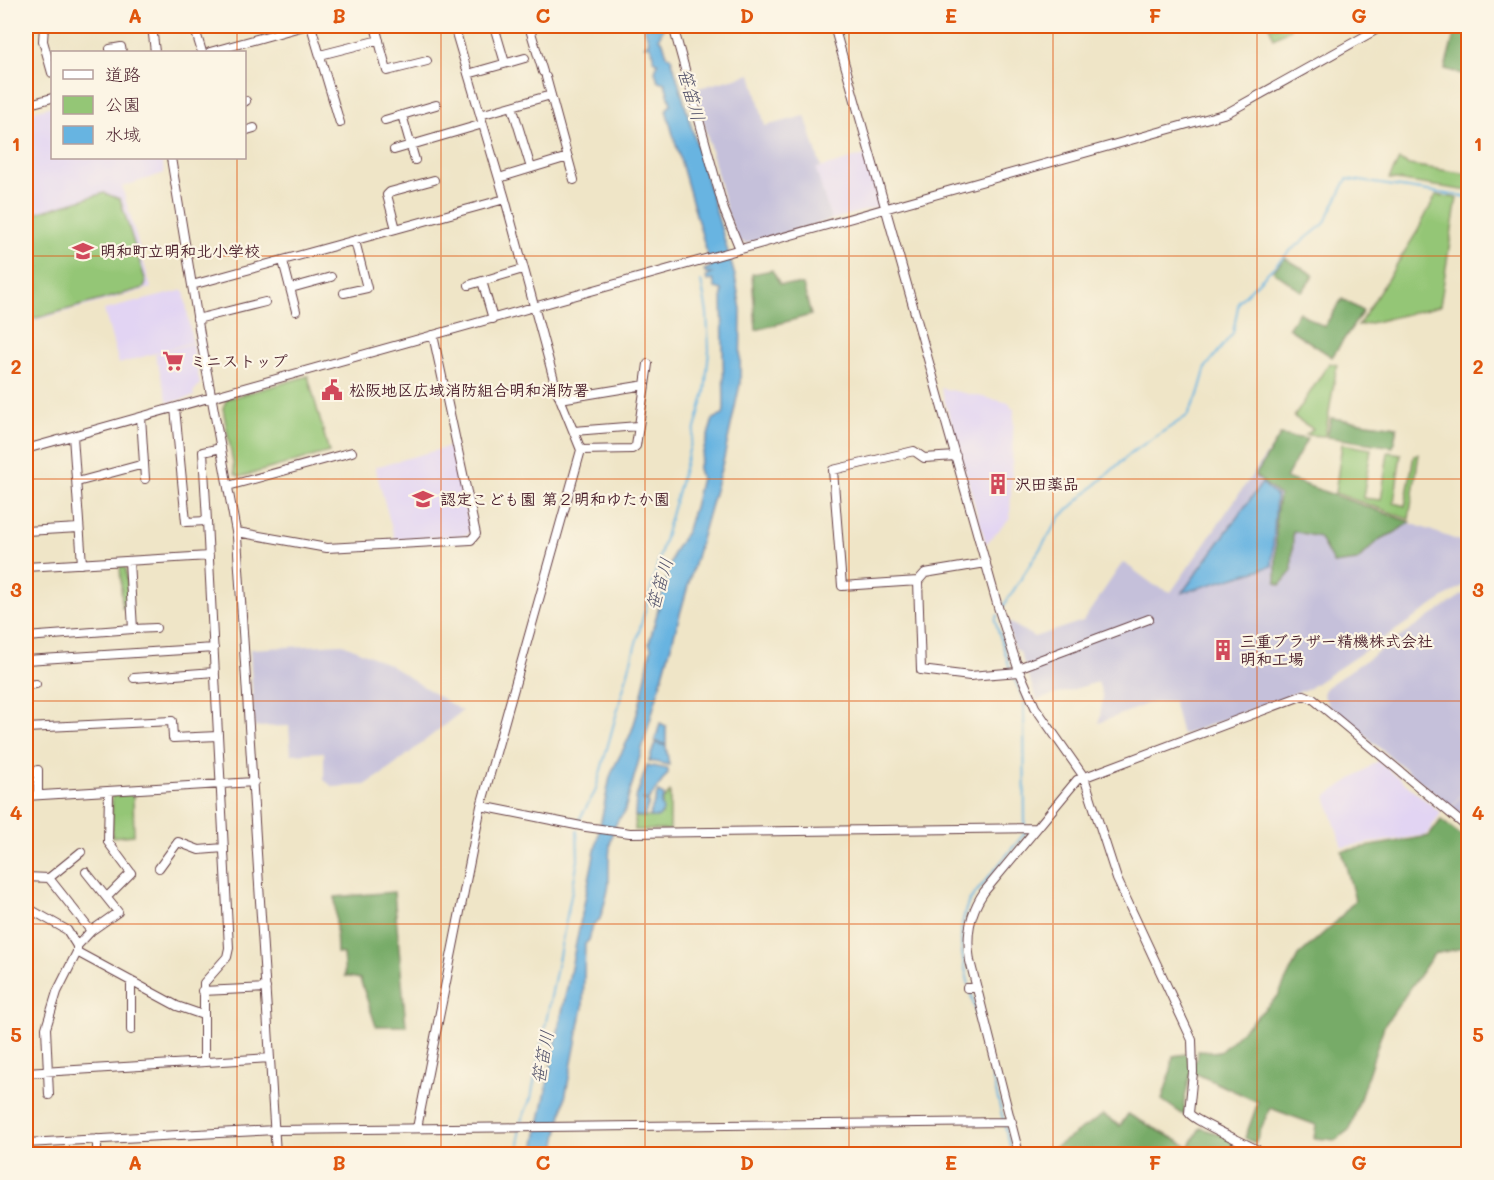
<svg xmlns="http://www.w3.org/2000/svg" width="1494" height="1180" viewBox="0 0 1494 1180" font-family="Mali,'Klee One',sans-serif">
  <rect width="100%" height="100%" fill="#fcf5e5"/>
  <filter id="ink" filterUnits="userSpaceOnUse"><feTurbulence type="fractalNoise" baseFrequency=".0167" numOctaves="2"/><feDisplacementMap in="SourceGraphic" scale="12" xChannelSelector="R" yChannelSelector="G"/><feConvolveMatrix kernelMatrix="1 2 1 2 8 2 1 2 1" color-interpolation-filters="sRGB"/></filter>
  <filter id="wash" filterUnits="userSpaceOnUse"><feTurbulence type="fractalNoise" baseFrequency=".008" numOctaves="4" result="noise"/><feDisplacementMap in="SourceGraphic" scale="24" xChannelSelector="R" yChannelSelector="G"/><feGaussianBlur stdDeviation="1.35" result="paint"/><feColorMatrix in="noise" values="0 0 0 0 0 0 0 0 0 0 0 0 0 0 0 0 0 1.4 0 .05"/><feComposite in="paint" operator="in"/></filter>
  <g filter="url(#wash)">
    <rect width="100%" height="100%" fill="#efe5c7"/>
    <path fill="#e2d4f3" d="M52 106V158H162L164 173 122 187 151 288 26 323V213L33 211 26 183V113Z
      M868 154 881 206 831 220 816 169Z
      M184 290 192 342 119 364 104 310Z
      M192 343 200 384 193 392 194 396 168 403 155 354Z
      M941 388 1010 403 1011 408 1014 409 1010 518 986 544Z
      M452 446 470 531 467 535 395 540 375 467Z
      M1378 761 1441 813 1426 835 1342 847 1326 796Z"/>
    <path fill="#c5c0da" d="M751 74 765 126 805 116 821 167 816 169 831 220 744 244 743 241 739 243 727 211 695 89Z
      M1280 435 1307 439 1287 478 1465 543 1468 545V582L1309 688 1182 735 1173 701 1147 704 1099 723 1103 697 1098 682 1037 700 1020 652 1014 648 1006 620 1034 637 1083 621 1123 562 1154 585 1171 592Z
      M1468 591V786L1451 807 1328 705 1323 694 1326 687Z
      M343 644 388 664 462 711 387 771 365 785 333 787 324 780V752L291 754 289 726 254 727 250 649Z
      M1468 787V822L1451 808Z"/>
    <path fill="#94c676" stroke="#6f7250" stroke-width="1.5" d="M1269 26H1289L1290 29 1274 38Z
      M1399 160 1409 165 1468 174V191L1389 179Z
      M104 193 120 199 146 282 144 288 26 321V216Z
      M1436 195 1457 198 1440 306 1358 326 1417 232Z
      M1329 363 1337 365 1325 436 1306 435 1313 429 1294 417Z
      M308 376 329 452 240 477 235 474 223 408 227 399Z
      M1342 444 1371 449 1363 498 1381 500 1388 452 1401 454 1394 503 1405 506 1414 455 1419 454 1409 519 1335 493Z
      M120 564 126 569 129 607 122 608Z
      M133 792 134 835 112 837V794Z
      M670 792V830H635V817H658L662 814V801Z"/>
    <path fill="#77ab67" stroke="#606549" stroke-width="1.5" d="M1455 31 1468 35V76L1445 69Z
      M1285 258 1314 275 1302 292 1273 271Z
      M772 270 780 284 803 285 811 315 756 330 752 274Z
      M1342 299 1363 311 1332 357 1288 328 1299 312 1324 327Z
      M1331 418 1397 427 1393 447 1327 437Z
      M1280 435 1307 439 1286 478 1410 522 1394 533 1380 539 1357 561 1334 564 1319 537 1293 531 1292 571 1280 585 1276 583V515L1279 495 1255 476Z
      M1441 820 1468 841V947L1434 954 1384 1026 1350 1129 1336 1140 1314 1138 1316 1125 1270 1108 1255 1143 1245 1138 1258 1102 1197 1074 1190 1076 1184 1102 1185 1116 1162 1100 1171 1071 1173 1056 1186 1054 1191 1062 1197 1060 1198 1051 1220 1052 1278 996 1298 956 1337 921 1355 900 1342 851 1429 836Z
      M394 892 406 1026H376L360 979 345 976 343 954 337 953 335 897Z
      M1128 1114 1189 1147 1200 1128 1220 1134 1252 1151 1251 1154H1045L1103 1115 1120 1126Z"/>
    <path fill="#67b4e1" stroke="#586a86" stroke-width="1.5" d="M644 26H664L659 38 663 42 667 56 671 57 735 276 741 309 740 384 724 458 624 813C607 828 609 861 609 881 609 893 603 907 600 919L593 925 589 940 585 944 583 1007 554 1154H533L610 777C616 760 626 747 632 730 641 704 646 676 651 648L649 643 674 551 686 533 694 507 701 478 698 469 713 419 723 415 724 409 722 290 715 288 713 280 707 281 706 277 712 274 706 273 704 270 711 267 666 110 671 104 665 83 658 81 655 71 658 63 653 59 654 54 649 45 644 46 649 42Z
      M1262 483 1276 496 1272 566 1182 593Z
      M660 723 666 726V745L655 741Z
      M655 743 666 746 669 765 649 761Z
      M647 765 668 769V773L648 801 642 799 649 803 644 817 635 816 636 798Z
      M658 792 664 795 661 803 663 811 659 817H649Z"/>
    <g fill="none" stroke-linecap="round" stroke-linejoin="round">
      <path stroke="#67b4e1" stroke-width="2" d="M1001 610 1061 516 1132 452 1187 416 1198 395 1206 367 1233 333 1239 301 1291 250 1324 224 1347 179 1468 197
        M579 820 595 792 705 392 709 350 707 313 701 281
        M969 985C961 954 956 931 969 901L1025 833 1024 700 1010 669 995 620 998 615
        M970 990 1012 1154
        M521 1121 531 1098 578 860 577 831
        M519 1130 520 1154"/>
    </g>
  </g>
  <g filter="url(#ink)">
    <g fill="none" stroke-linecap="round" stroke-linejoin="round">
      <defs>
        <path id="minor" d="M44 26 43 41 52 73
          M152 26 155 52
          M194 26 202 52
          M311 26 340 123
          M375 26 387 71 427 61
          M494 26 505 63
          M529 26 543 72
          M673 26 724 210 740 249
          M834 26 998 607 1018 668 1035 707 1084 777 1117 879 1192 1040 1193 1072 1189 1113C1193 1121 1251 1145 1265 1154
          M110 49 121 47 122 52
          M210 52 304 26
          M320 55 379 40
          M468 74 525 58
          M546 77 574 180
          M244 102 246 101
          M26 105 52 98
          M512 106 531 168
          M402 115 415 160
          M480 115 551 95
          M385 120 436 105
          M244 131 254 128
          M394 150 483 124
          M171 158 201 340 237 537 276 1154
          M499 178 568 157
          M396 229 387 195 390 192 434 180
          M283 261 296 311
          M482 281 493 319
          M192 285 505 199
          M469 285 523 269
          M291 288 331 277
          M344 293 367 288 355 241
          M197 319 265 302
          M645 385 648 364
          M560 399 645 385 636 446 632 449 581 450
          M175 408 186 522 207 521 229 948 227 957 204 983V1062
          M141 417 145 479
          M574 431 638 426
          M73 436 82 564
          M26 449 1227 113 1383 26
          M77 482 144 464
          M228 486 352 452
          M207 521 203 452 221 448
          M26 531 79 528
          M237 532 327 548 471 540 476 534 433 335
          M986 563 925 573 918 581 921 670 970 676 1019 672
          M26 567 209 556
          M918 581 842 586 833 470 914 451 924 458 956 456
          M133 629 156 628
          M26 637 133 629 129 561
          M26 660 214 648
          M1018 668 1149 619
          M134 678 215 672
          M26 685 36 684
          M26 728 172 721 173 738 218 736
          M38 770V795
          M26 796 254 782
          M481 806 586 827 630 833 1036 828
          M159 868 178 842 199 850 224 848
          M86 872 118 912 91 931
          M26 877 49 878 91 931 77 946V952L57 992 46 1028 49 1095
          M49 878 81 852
          M107 897 131 873 108 842 109 792
          M26 907 67 930 77 946
          M77 952 177 1006 203 1015
          M131 981V1030
          M967 988H977
          M202 991 266 988
          M26 1073 270 1058
          M417 1128 481 806 581 450 557 391 505 199 454 26
          M97 1139V1154
          M26 1143 275 1130 1012 1122
          M1019 1154 970 961C966 936 969 914 984 892L1077 780 1304 695 1313 699 1468 828"/>
      </defs>
      <use href="#minor" stroke="#633d42" stroke-width="10"/>
      <use href="#minor" stroke="#fff" stroke-width="8"/>
    </g>
  </g>
  <path fill="none" stroke="#e0560e" stroke-width="1.5" stroke-opacity="0.55" d="M237 26V52M441 26V1154M645 26V1154M849 26V1154M1053 26V1154M1257 26V1154M237 158V1154M26 256H1468M26 479H1468M26 701H1468M26 924H1468"/>
  <defs>
    <symbol id="school-bare" viewBox="-9 -9 18 18"><path d="M0-5L7-2L0 1L-7-2ZM-4 1L0 2.5L4 1V4Q0 6-4 4Z" fill="#d1495b" stroke="#fcf5e5" stroke-width="2.5" paint-order="stroke"/></symbol>
    <symbol id="supermarket-bare" viewBox="-9 -9 18 18"><path d="M-6-5.5h2.5l.6 2H6L4.5 2H-2.5L-4.4-4H-6ZM-1.5 3.2a1.3 1.3 0 1 0 .1 0ZM3 3.2a1.3 1.3 0 1 0 .1 0Z" fill="#d1495b" stroke="#fcf5e5" stroke-width="2.5" paint-order="stroke"/></symbol>
    <symbol id="civic-bare" viewBox="-9 -9 18 18"><path d="M-.6-6.5H3V-4.5H.6V-3L4-1V1h2V6H-6V1h2V-1L-.6-3ZM-1.2 2.5V6h2.4V2.5Z" fill="#d1495b" stroke="#fcf5e5" stroke-width="2.5" paint-order="stroke"/></symbol>
    <symbol id="building-bare" viewBox="-9 -9 18 18"><path d="M-4-6H4V6H1V3H-1V6H-4ZM-2.5-4.3h1.7v1.8h-1.7ZM.8-4.3h1.7v1.8H.8ZM-2.5-1h1.7V.8h-1.7ZM.8-1h1.7V.8H.8Z" fill="#d1495b" stroke="#fcf5e5" stroke-width="2.5" paint-order="stroke"/></symbol>
  </defs>
  <g fill-rule="evenodd">
    <use href="#school-bare" x="68" y="236" width="30" height="30"/>
    <use href="#supermarket-bare" x="158" y="346" width="30" height="30"/>
    <use href="#civic-bare" x="317" y="375" width="30" height="30"/>
    <use href="#building-bare" x="983" y="469" width="30" height="30"/>
    <use href="#school-bare" x="408" y="484" width="30" height="30"/>
    <use href="#building-bare" x="1208" y="635" width="30" height="30"/>
  </g>
  <g text-anchor="middle" stroke-width="4.5" stroke-linejoin="round" paint-order="stroke">
    <g font-size="16" font-weight="bold" fill="#4a1f2b" stroke="#fcf5e5" text-anchor="start">
      <text x="100" y="257">明和町立明和北小学校</text>
      <text x="190" y="367">ミニストップ</text>
      <text x="349" y="396">松阪地区広域消防組合明和消防署</text>
      <text x="1015" y="490">沢田薬品</text>
      <text x="440" y="505">認定こども園 第２明和ゆたか園</text>
      <text x="1240" y="647">三重ブラザー精機株式会社<tspan x="1240" dy="18">明和工場</tspan></text>
    </g>
    <g font-size="18" font-style="italic" fill="#54536b" stroke="#fcf5e5">
      <text transform="translate(691 95) rotate(74)" y="6">笹笛川</text>
      <text transform="translate(660 584) rotate(-74)" y="6">笹笛川</text>
      <text transform="translate(543 1057) rotate(-80)" y="6">笹笛川</text>
    </g>
  </g>
  <rect width="1494" height="1180" fill="none" stroke="#fcf5e5" stroke-width="66"/>
  <rect x="51" y="51" width="195" height="108" fill="#fcf5e5" stroke="#b59f9b" stroke-width="1.5"/>
  <rect x="63" y="70" width="30" height="9" fill="#ffffff" stroke="#b59f9b" stroke-width="1.5"/>
  <text x="105" y="81" font-size="18" fill="#4a1f2b">道路</text>
  <rect x="63" y="96" width="30" height="18" fill="#94c676" stroke="#b59f9b" stroke-width="1.5"/>
  <text x="105" y="111" font-size="18" fill="#4a1f2b">公園</text>
  <rect x="63" y="126" width="30" height="18" fill="#67b4e1" stroke="#b59f9b" stroke-width="1.5"/>
  <text x="105" y="141" font-size="18" fill="#4a1f2b">水域</text>
  <rect x="33" y="33" width="1428" height="1114" fill="none" stroke="#e0560e" stroke-width="2"/>
  <g font-size="20" text-anchor="middle" font-weight="bold" fill="#e0560e">
    <text x="135" y="23">A</text>
    <text x="339" y="23">B</text>
    <text x="543" y="23">C</text>
    <text x="747" y="23">D</text>
    <text x="951" y="23">E</text>
    <text x="1155" y="23">F</text>
    <text x="1359" y="23">G</text>
    <text x="16" y="151">1</text>
    <text x="1478" y="151">1</text>
    <text x="16" y="374">2</text>
    <text x="1478" y="374">2</text>
    <text x="16" y="597">3</text>
    <text x="1478" y="597">3</text>
    <text x="16" y="820">4</text>
    <text x="1478" y="820">4</text>
    <text x="16" y="1042">5</text>
    <text x="1478" y="1042">5</text>
    <text x="135" y="1170">A</text>
    <text x="339" y="1170">B</text>
    <text x="543" y="1170">C</text>
    <text x="747" y="1170">D</text>
    <text x="951" y="1170">E</text>
    <text x="1155" y="1170">F</text>
    <text x="1359" y="1170">G</text>
  </g>
</svg>
